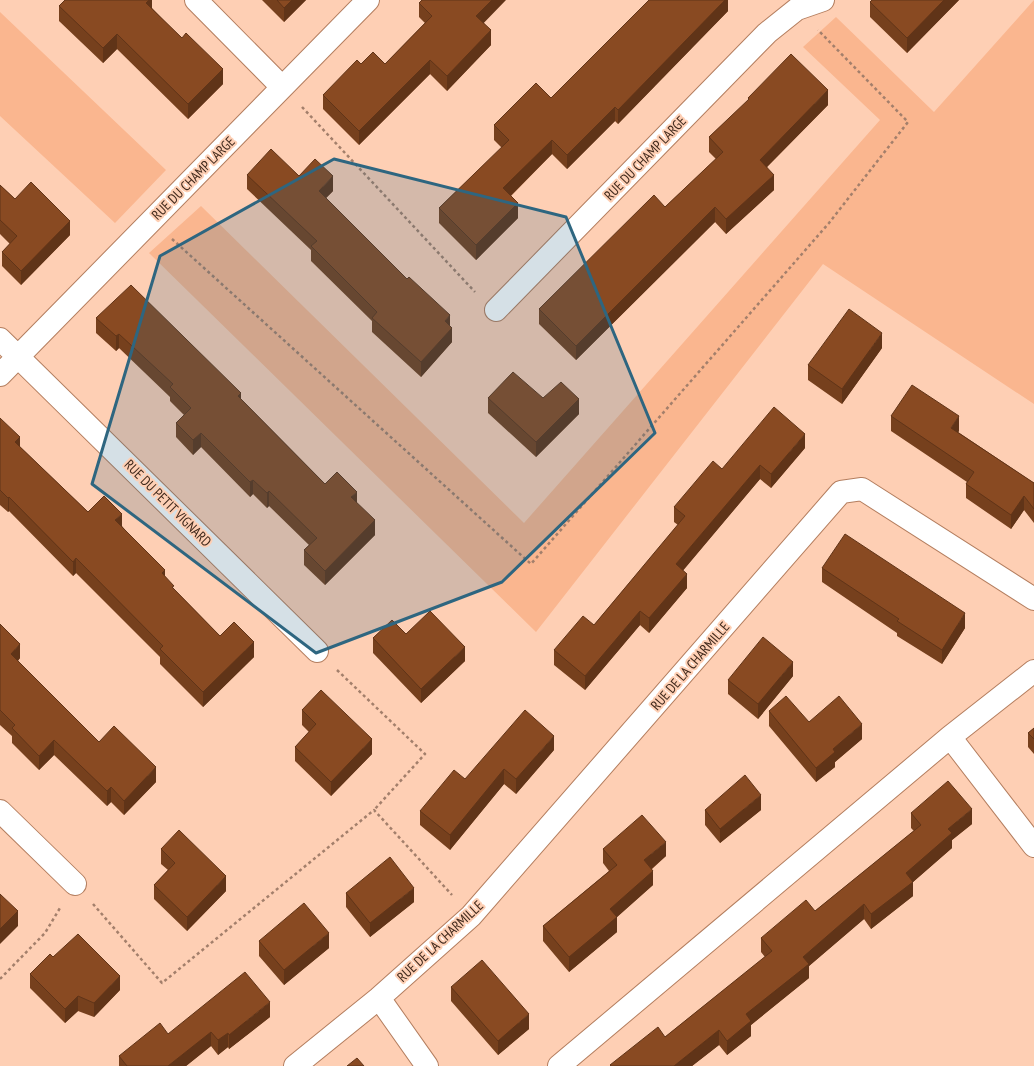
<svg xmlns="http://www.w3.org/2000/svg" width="1034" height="1066" viewBox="0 0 1034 1066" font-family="'PT Sans Narrow',sans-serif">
  <rect width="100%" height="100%" fill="#fecfb4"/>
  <path fill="#fab68f" d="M1034 0V404L823 264 536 632 149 253 201 206 524 523 880 120 803 47 836 17 934 112Z
    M0 12 166 170 115 223 0 116Z"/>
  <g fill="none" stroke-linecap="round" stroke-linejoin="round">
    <defs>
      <path id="minor" d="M196 0 282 87
        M496 310 767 33 797 9 823 0
        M0 339 317 651
        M0 375 368 0
        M950 737 1034 846
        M0 811 75 884
        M379 998 427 1066
        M295 1066 379 998 471 916 841 492 862 489 1034 599
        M559 1066 950 737 1034 671"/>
    </defs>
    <use href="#minor" stroke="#b47e5f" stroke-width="24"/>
    <path stroke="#a37f6b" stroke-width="2.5" stroke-dasharray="3 3" stroke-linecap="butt" d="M302 107 475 292
      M172 239 531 564 829 223 908 122 818 30
      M337 670 425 754 374 810
      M93 904 162 983 374 810 452 895
      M0 979 45 933 60 908"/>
    <use href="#minor" stroke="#fff" stroke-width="22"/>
  </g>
  <path fill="#76401d" d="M152 0V8L223 84 188 119 117 49 103 63 59 21V6Z
    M262 0H306L284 22Z
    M728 0V11L618 124 615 121 567 169 552 154 511 196 518 218 476 260 439 223V208L502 148 494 140V125L551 98Z
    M959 0 907 53 870 17V2Z
    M419 3 484 23 491 45 447 91 430 74 359 145 323 109V95L361 64H385L425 23 419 17Z
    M748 98 828 105 767 167 774 190 726 234 715 222 576 360 539 324V309L665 207 716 159 709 152V137L748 101Z
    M247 175 299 176 333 191 326 198 450 326 452 342 421 377 372 332V321L311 261V250L247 189Z
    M0 185 15 199 70 235 21 285 2 266V252L10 244 0 234Z
    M96 318 241 399 325 484 357 503 375 535 325 585 304 565V550L309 545 269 506 267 508 253 494 250 497 201 447 193 455 176 437V423L184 415 170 401V397L119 348 116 351 96 333Z
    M882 348 842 404 808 380V365Z
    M488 398H543L579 414 536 457 488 413Z
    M891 416 959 431 958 432 1034 483V523L1024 510 1011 529 966 498V484L967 482 891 431Z
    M0 418 20 447 88 512 122 526 165 577 174 589 220 636 254 657 203 707 160 664V657L76 573 73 576 9 511 8 512 0 505Z
    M805 448 771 488 760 479 683 570 687 588 649 633 640 625 585 690 554 665V650L594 625 678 525 674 522V507L722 469Z
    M822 568 965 628 942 664 897 636V633L822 582Z
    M0 624 20 658 18 661 99 742 156 782 124 815 111 802 107 806 54 755 39 770 12 743V736L0 725Z
    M406 634 465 661 421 703 373 653V638Z
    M793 676 758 719 728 694V680Z
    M302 710 372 754 331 796 295 761V747L309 732 302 725Z
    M769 711 809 722 862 739 835 762V767L816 782 769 726Z
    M1034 728V754L1028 747V733Z
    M554 750 516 794 504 784 450 850 420 825V811L465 779Z
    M705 810H761L720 843 705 825Z
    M911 813 972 824 952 840V848L913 882V896L871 929 864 919 809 966V978L751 1025V1036L727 1055 719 1045 692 1066H610V1065L665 1037 765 957 761 952V938L815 911 914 831 911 828Z
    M161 849 226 891 187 931 154 899V885L168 870 161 864Z
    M603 849 666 856 652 869 653 885 617 917V932L569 972 543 941V926L609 871 603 863Z
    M346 893 414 902 370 937 346 907Z
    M259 941 329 948 284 985 259 956Z
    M53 957 120 990 94 1017 78 1011 65 1023 30 988V974Z
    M451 987 529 1029 498 1055 451 1001Z
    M270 1017 229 1049 228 1047 218 1055 211 1046 186 1066H119V1056L168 1034Z"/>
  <path fill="#603418" d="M149 0H152V12L146 3Z
    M292 0H306L284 22V8Z
    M492 0H506L476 31V16Z
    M725 0H728V11L618 124V110Z
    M944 0H959L907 53V38Z
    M491 30V45L447 91V76Z
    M117 34V49L103 63V48Z
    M430 60V74L359 145V131Z
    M223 69V84L188 119V104Z
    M828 90V105L760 174V160Z
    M615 107V121L567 169V155Z
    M552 140V154L503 203V188Z
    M774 175V190L726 234V219Z
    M333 176V191L319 205V191Z
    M518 203V218L476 260V245Z
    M715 207V222L576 360V346Z
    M70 221V235L21 285V271Z
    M450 315V329L445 321Z
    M452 328V342L421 377V362Z
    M882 333V348L842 404V389Z
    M119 334V348L116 351V336Z
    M241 393V407L238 396Z
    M579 399V414L536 457V442Z
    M959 416V431L951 442V428Z
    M201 433V447L193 455V440Z
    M805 434V448L771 488V474Z
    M20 437V452L15 442Z
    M760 465V479L676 579V564Z
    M253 480V494L250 497V482Z
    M269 491V506L267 508V493Z
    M357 492V506L351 497Z
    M1024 496V510L1011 529V515Z
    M9 497V511L8 512V498Z
    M122 514V529L115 520Z
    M375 520V535L325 585V571Z
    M76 558V573L73 576V562Z
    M165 570V585L162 573Z
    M687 574V588L649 633V618Z
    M640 611V625L585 690V676Z
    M965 613V628L942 664V650Z
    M254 642V657L203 707V692Z
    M20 644V658L11 668V654Z
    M465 647V661L421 703V689Z
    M793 662V676L758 719V704Z
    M862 724V739L835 762V767L816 782V768L833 749Z
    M554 736V750L516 794V779Z
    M372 739V754L331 796V782Z
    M54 740V755L39 770V756Z
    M156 767V782L124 815V801Z
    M504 769V784L450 850V835Z
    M111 787V802L107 806V791Z
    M761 795V810L720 843V829Z
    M972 809V824L952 840V848L913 882V896L871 929V914L906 873 948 829Z
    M666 842V856L644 875V860Z
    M653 871V885L617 917V932L569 972V957L610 909Z
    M226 876V891L187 931V917Z
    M414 888V902L370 937V923Z
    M864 904V919L809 966V978L751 1025V1036L727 1055V1041L746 1014 803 957Z
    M18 911V926L0 944V929Z
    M329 933V948L284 985V970Z
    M120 976V990L94 1017V1003Z
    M78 996V1011L65 1023V1009Z
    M270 1002V1017L229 1049V1035Z
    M529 1014V1029L498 1055V1041Z
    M719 1030V1045L692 1066H674Z
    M211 1032V1046L186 1066H168Z
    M228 1033V1047L218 1055V1040Z"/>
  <path fill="#894a22" stroke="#603418" d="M65 0H149L146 3 182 38 186 33 223 69 188 104 117 34 103 48 59 6Z
    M277 0H292L284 8Z
    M422 0H492L476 16 491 30 447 76 430 60 359 131 323 95 357 60 361 64 373 52 385 64 432 16 419 3Z
    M649 0H725L618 110 615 107 567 155 552 140 503 188 518 203 476 245 439 208 509 140 494 125 536 83 551 98Z
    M872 0H944L907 38 870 2Z
    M791 54 828 90 760 160 774 175 726 219 715 207 576 346 539 309 654 195 665 207 723 152 709 137 749 99 748 98Z
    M271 149 299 176 315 159 333 176 319 191 407 279 409 277 450 315 445 321 452 328 421 362 372 318 377 312 311 246 317 241 247 175Z
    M31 182 70 221 21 271 2 252 17 236 0 220V185L15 199Z
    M131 285 241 393 238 396 325 484 337 472 357 492 351 497 375 520 325 571 304 550 317 538 269 491 267 493 253 480 250 482 201 433 193 440 176 423 191 408 170 387 173 384 119 334 116 336 96 318Z
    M849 309 882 333 842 389 808 365Z
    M513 372 543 398 561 382 579 399 536 442 488 398Z
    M912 385 959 416 951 428 1034 483V509L1024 496 1011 515 966 484 974 472 891 416Z
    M774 407 805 434 771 474 760 465 676 564 687 574 649 618 640 611 585 676 554 650 583 616 594 625 685 516 674 507 713 461 722 469Z
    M0 418 20 437 15 442 88 512 104 496 122 514 115 520 165 570 162 573 174 586 172 587 220 636 234 622 254 642 203 692 160 649 163 646 76 558 73 562 9 497 8 498 0 490Z
    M845 534 965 613 942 650 897 621 899 619 822 568Z
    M430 611 465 647 421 689 373 638 392 620 406 634Z
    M0 624 20 644 11 654 99 742 114 726 156 767 124 801 111 787 107 791 54 740 39 756 12 728 15 725 0 710Z
    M763 637 793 662 758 704 728 680Z
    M321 690 372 739 331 782 295 747 316 724 302 710Z
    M786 696 809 722 839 696 862 724 833 749 835 752 816 768 769 711Z
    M525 710 554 736 516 779 504 769 450 835 420 811 454 770 465 779Z
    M1034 728V739L1028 733Z
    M745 775 761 795 720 829 705 810Z
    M948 781 972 809 948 829 952 833 906 873 913 882 871 914 864 904 803 957 809 964 746 1014 751 1021 727 1041 719 1030 674 1066H611L610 1065 658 1027 665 1037 772 951 761 938 806 900 815 911 921 825 911 813Z
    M642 815 666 842 644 860 653 871 610 909 617 917 569 957 543 926 617 865 603 849Z
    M179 830 226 876 187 917 154 885 175 863 161 849Z
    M390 857 414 888 370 923 346 893Z
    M0 894 18 911 0 929Z
    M304 903 329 933 284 970 259 941Z
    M78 934 120 976 94 1003 78 996 65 1009 30 974 50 954 53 957Z
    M482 960 529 1014 498 1041 451 987Z
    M245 972 270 1002 229 1035 228 1033 218 1040 211 1032 168 1066H127L119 1056 160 1023 168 1034Z
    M357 1058 364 1066H347Z"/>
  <path fill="#2e6680" fill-opacity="0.2" stroke="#2e6680" stroke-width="3" stroke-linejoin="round" d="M334 159 566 217 655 433 502 582 316 653 92 484 160 256Z"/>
  <g text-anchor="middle" stroke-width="4" stroke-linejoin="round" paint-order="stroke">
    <g font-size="14" fill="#40291c" stroke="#fecfb4">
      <text transform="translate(645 158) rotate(-46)" y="5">RUE DU CHAMP LARGE</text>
      <text transform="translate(193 178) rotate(-45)" y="5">RUE DU CHAMP LARGE</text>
      <text transform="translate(168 503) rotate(45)" y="5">RUE DU PETIT VIGNARD</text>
      <text transform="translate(690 666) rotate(-49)" y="5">RUE DE LA CHARMILLE</text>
      <text transform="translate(440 941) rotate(-43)" y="5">RUE DE LA CHARMILLE</text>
    </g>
  </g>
</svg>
